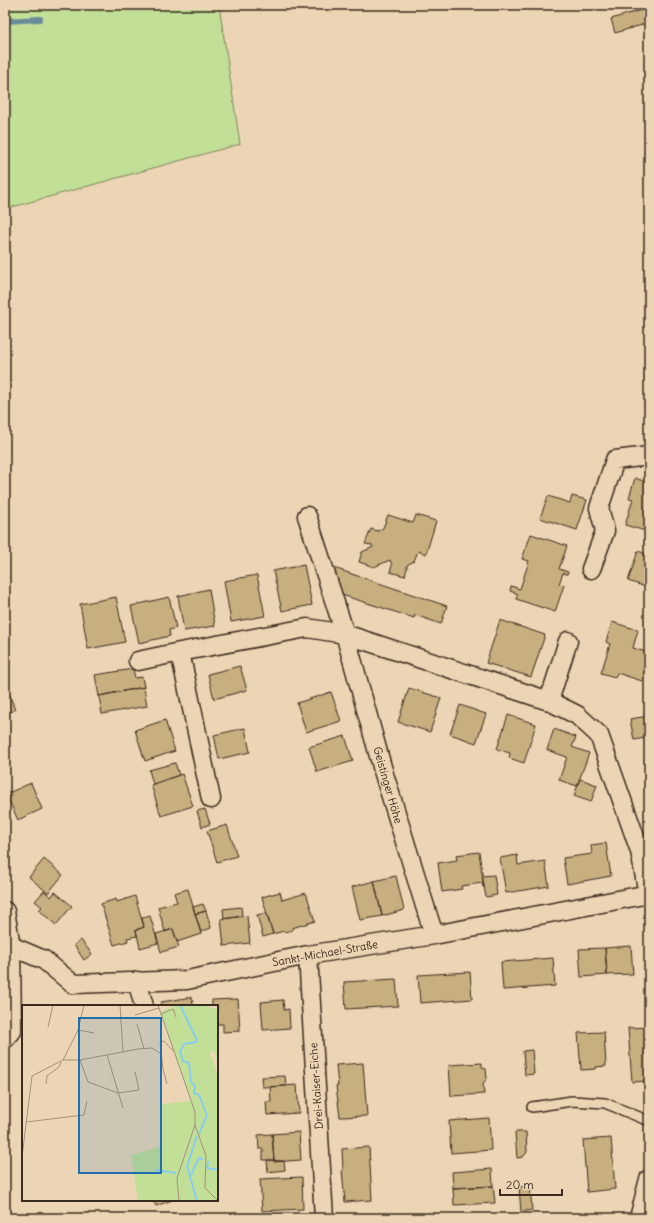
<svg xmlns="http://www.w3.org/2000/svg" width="654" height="1223" viewBox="0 0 654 1223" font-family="Delius,sans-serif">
  <rect width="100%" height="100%" fill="#ebd5b4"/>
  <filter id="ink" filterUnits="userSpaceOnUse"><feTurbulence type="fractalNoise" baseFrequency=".025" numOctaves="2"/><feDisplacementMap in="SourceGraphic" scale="8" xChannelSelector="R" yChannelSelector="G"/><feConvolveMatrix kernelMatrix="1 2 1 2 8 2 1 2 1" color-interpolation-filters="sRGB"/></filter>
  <g filter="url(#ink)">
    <path fill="#c1df97" stroke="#7e845a" d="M5 5H219L240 144 5 209Z"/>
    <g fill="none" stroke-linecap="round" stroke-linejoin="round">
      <path stroke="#6a8c9a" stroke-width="6" d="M5 21 40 19"/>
    </g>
    <path fill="#c8af7f" stroke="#3b2a1e" d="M645 9 648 23 615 33 611 19Z
      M635 478 649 483V532L625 525 633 499 629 498Z
      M548 496 570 503 572 496 587 500 577 530 540 518Z
      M388 515 413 523 416 515 436 521 426 554 418 551 414 561 407 565V568L405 576 390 572 392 565 390 560 374 567 359 562 362 552 373 547 372 545 365 544 371 529 378 531 383 528Z
      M531 534 567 546 559 569 568 572 567 574 563 573 559 584 564 585 555 612 516 599 518 594 510 591 511 586 520 589 529 561 522 559Z
      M638 551 649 555V588L628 581Z
      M304 565 312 605 282 611 273 571Z
      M331 567 447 606 441 624 415 615 414 618 339 594Z
      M257 575 265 616 231 622 224 581Z
      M209 589 215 626 184 631 178 596Z
      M116 597 125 642 88 649 80 604Z
      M169 597 176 628 169 630 170 636 139 643 131 606Z
      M500 620 545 635 531 677 486 663Z
      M612 622 638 630 633 648 649 653V660L642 681 617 673 615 677 601 673 610 644 606 642Z
      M240 666 247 690 214 699 208 674Z
      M133 669 135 678 142 677 144 687 99 696 95 675Z
      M5 684H6L15 710 5 714Z
      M144 687 147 706 102 714 99 696Z
      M409 688 441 698 430 732 398 722Z
      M331 692 341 721 306 732 297 703Z
      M460 705 486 714 476 743 450 734Z
      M508 715 536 724 524 763 509 758 510 753 497 749Z
      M649 716V746H646L645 738 634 740 630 719Z
      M165 720 175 751 145 761 135 730Z
      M245 728 250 752 219 759 214 735Z
      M554 729 576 737 572 747 589 753 577 786 559 780 567 757 547 750Z
      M345 736 353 761 317 772 309 747Z
      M646 746H649V764Z
      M175 763 179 775 153 784 149 770Z
      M182 774 193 806 161 816 151 785Z
      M580 779 597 785 591 802 574 796Z
      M31 783 42 809 18 820 6 794Z
      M205 809 210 824 202 827 197 811Z
      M227 825 237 856 217 862 207 831Z
      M606 843 611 876 567 884 563 858 592 854 591 845Z
      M479 852 484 887H483L482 883 461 886 462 889 442 892 438 863 457 860 456 855Z
      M517 855 518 865 545 861 549 886 506 893 500 858Z
      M44 859 63 875 48 893 29 877Z
      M494 875 497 895 486 897 482 876Z
      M396 876 404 910 382 916 374 881Z
      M374 881 382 916 360 920 352 887Z
      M188 889 201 934 177 942 173 929 165 932 158 907 177 902 174 893Z
      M44 891 51 897 55 892 72 906 56 925 39 910 42 907 35 901Z
      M280 892 282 900 306 893 315 921 292 928 293 930 284 932V931L273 934 262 897Z
      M135 896 144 927 136 930 137 936 127 938 128 941 114 945 101 904 116 899 117 902Z
      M203 904 206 911 195 914 193 907Z
      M241 907 242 916 224 919 223 909Z
      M206 911 211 928 201 932 195 914Z
      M266 913 273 934 263 937 257 915Z
      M150 916 158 943 140 948 136 930 144 927 142 918Z
      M247 916 250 943 224 946 221 919Z
      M173 929 179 947 161 952 156 934Z
      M81 940 92 954 84 960 74 945Z
      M631 946 633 974 607 975 605 948Z
      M605 948 607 975 581 977 579 949Z
      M553 958 555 986 503 990 501 962Z
      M470 972 472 999 420 1003 418 975Z
      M396 979 398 1006 346 1009 344 982Z
      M192 997 193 1006H161V1002Z
      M238 999 240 1031 223 1032V1024H217V1006H212V1000Z
      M283 1000 284 1010 289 1009 290 1028 263 1030 261 1002Z
      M649 1027V1081L632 1082 628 1028Z
      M604 1032 606 1066 596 1067V1069L581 1070 578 1033Z
      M532 1050 534 1074 525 1075 523 1051Z
      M363 1063 367 1116 340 1117 336 1086H338L336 1065Z
      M482 1063V1067L486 1069 487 1079 483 1083 484 1094 451 1096 449 1065Z
      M285 1076 286 1086 262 1087 261 1077Z
      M297 1085 299 1113 267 1115 266 1102H271L270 1087Z
      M489 1118 491 1150 451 1153 449 1121Z
      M299 1132 301 1160 274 1162 272 1134Z
      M515 1132H526L527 1152 523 1157 517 1158Z
      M272 1134 274 1160H263V1149H259L258 1135Z
      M611 1138 615 1189 587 1192 583 1140Z
      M369 1147 372 1200 345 1202 342 1170H343L342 1149Z
      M267 1160 284 1161 285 1170 268 1172Z
      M492 1169 493 1186 453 1188 452 1172Z
      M302 1177 303 1209 262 1211 260 1179Z
      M493 1186 495 1203 454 1205 453 1188Z
      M530 1186 532 1210 521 1212 519 1187Z
      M153 1200H172L156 1206Z"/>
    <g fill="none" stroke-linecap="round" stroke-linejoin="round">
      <defs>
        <path id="service" d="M532 1107 572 1101 605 1103 649 1121"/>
        <path id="minor" d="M307 516 345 634 384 774 434 935
          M591 569 605 531 599 508 615 460 649 456
          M138 661 180 652
          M549 701 568 641
          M211 799 180 652 307 628 345 634 549 701 577 715 599 735 640 851 648 894
          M5 911 11 946 12 1031 5 1039
          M11 946 44 960 73 984 187 980 308 955 434 935 649 894
          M308 955 324 1218
          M137 981 144 1006
          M639 1218 649 1179"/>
      </defs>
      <use href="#service" stroke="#3b2a1e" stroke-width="12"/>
      <use href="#minor" stroke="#3b2a1e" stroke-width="21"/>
      <use href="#service" stroke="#ebd5b4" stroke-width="9"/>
      <use href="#minor" stroke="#ebd5b4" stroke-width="18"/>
    </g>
  </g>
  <g text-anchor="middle" stroke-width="3" stroke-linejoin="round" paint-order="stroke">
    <g font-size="11" fill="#3b2a1e" stroke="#ebd5b4">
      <text transform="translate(388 785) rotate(74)" y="4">Geistinger Höhe</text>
      <text transform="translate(325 953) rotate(-10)" y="4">Sankt-Michael-Straße</text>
      <text transform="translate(316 1086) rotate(-94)" y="4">Drei-Kaiser-Eiche</text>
    </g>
  </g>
  <g transform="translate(22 1005)">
    <rect width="196" height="196" fill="#ebd5b4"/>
    <path d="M154 0H182L196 5V59L192 46 188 47 196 72V196H116L109 150 140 141V99L169 96 138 7Z" fill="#c1df97"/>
    <path fill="none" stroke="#8acdec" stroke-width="2" d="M158 0 175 35 174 37 162 39 158 47 161 56 167 58 169 77 173 81 172 88 177 90 185 110 177 129M175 131 165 161 175 196M186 156 185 163 196 165M134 165 154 168M169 170 177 153 181 154"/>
    <path fill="none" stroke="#a59178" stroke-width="1" d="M98 0 101 47M136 0 173 107V120L155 173 157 196M139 9 151 4 154 12M113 10 137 3M115 19 122 44M26 22 31 0M56 25 72 28M85 50 101 103M41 55H58L116 44 130 43 138 48M58 55 66 77 96 88 117 85 113 67M24 79 25 71 37 62 39 57M145 79 141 64 138 37 142 36 151 46M4 117 62 110 65 96M173 120 184 151 183 183 196 196M0 152 10 71 41 55 56 25 62 0"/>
    <path fill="#1f6fb2" fill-opacity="0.15" stroke="#1f6fb2" stroke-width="2" d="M57 13H139V168H57Z"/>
    <rect width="196" height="196" fill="none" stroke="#3b2a1e" stroke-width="2"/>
  </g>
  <rect width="654" height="1223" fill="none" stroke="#ebd5b4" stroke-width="20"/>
  <rect x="10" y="10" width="634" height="1203" fill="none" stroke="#3b2a1e" stroke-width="1.5" filter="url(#ink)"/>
  <path d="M500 1189v6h62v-6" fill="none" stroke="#3b2a1e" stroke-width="2"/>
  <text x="506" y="1189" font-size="12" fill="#3b2a1e" stroke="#ebd5b4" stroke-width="3" paint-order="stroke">20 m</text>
</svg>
